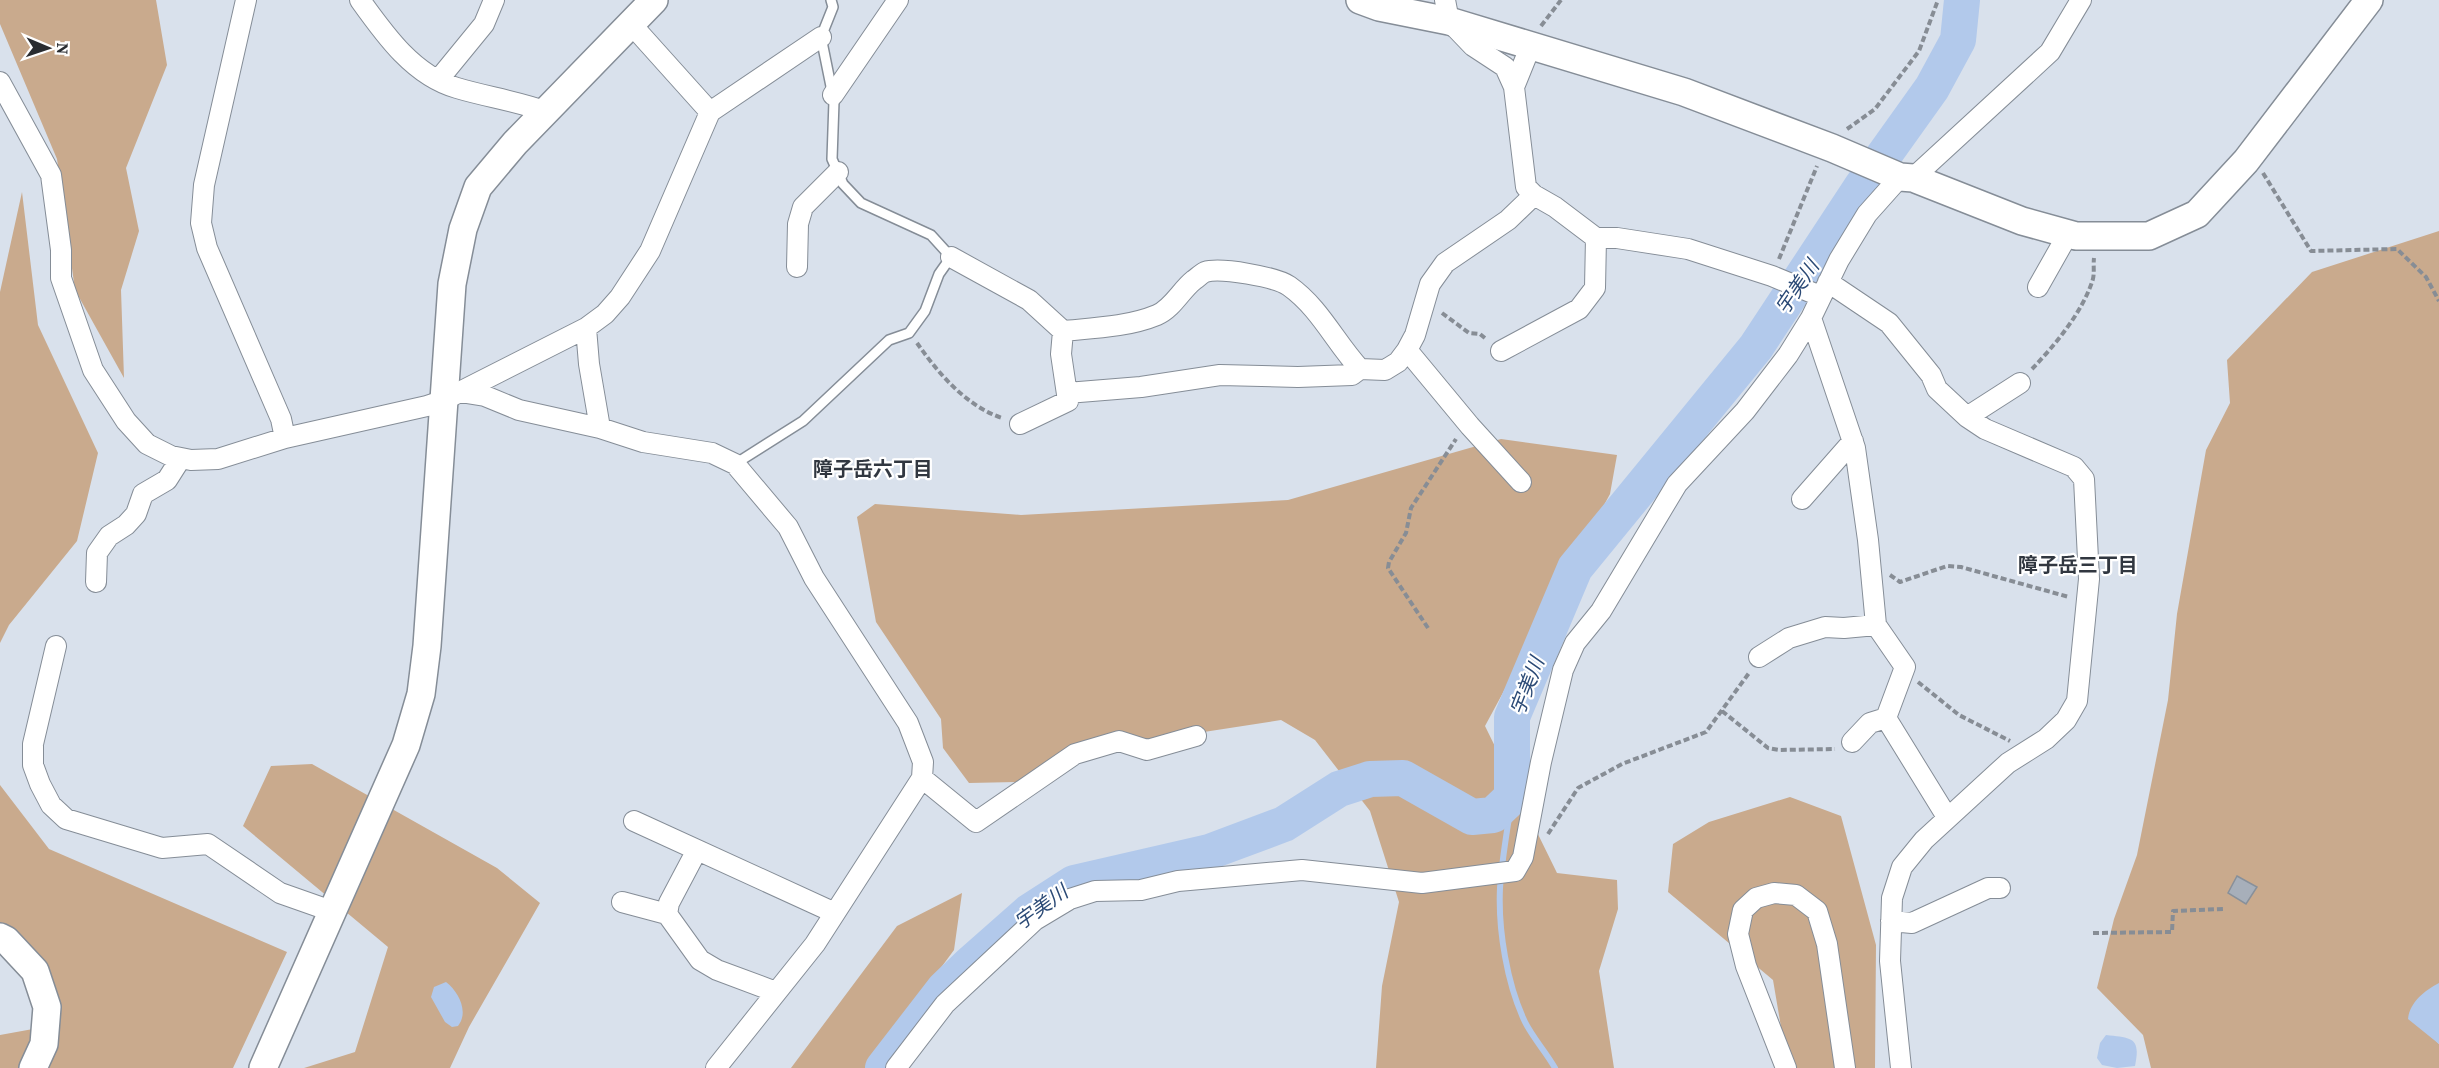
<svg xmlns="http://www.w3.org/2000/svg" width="2439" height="1068" viewBox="0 0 2439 1068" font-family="'Source Serif 4','Noto Sans JP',serif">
  <rect width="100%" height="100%" fill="#d9e1ec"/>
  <path fill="#c9aa8d" d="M0 0H156L167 65 126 168 139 231 121 290 124 378 75 290 57 159 0 24Z
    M22 192 38 325 98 453 77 541 9 625 0 643V292Z
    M2439 231V984L2430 1035 2439 1044V1068H2151L2143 1035 2097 988 2114 919 2137 855 2168 700 2177 614 2206 450 2230 403 2227 360 2312 272Z
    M1501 439 1617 455 1610 494 1485 726 1557 873 1617 880 1618 909 1599 971 1614 1068H1376L1382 986 1399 902 1370 811 1315 740 1281 720 1087 750 1016 782 969 783 943 748 941 719 876 622 857 517 875 504 1021 515 1288 500Z
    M312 764 497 868 540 903 469 1027 450 1068H304L355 1052 388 947 243 826 271 766Z
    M0 785 49 849 287 952 233 1068H0V1035L55 1025 0 927Z
    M1790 797 1841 816 1876 945 1875 1068H1788L1773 980 1668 892 1673 844 1709 822Z
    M962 893 954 950 867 1068H791L897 926Z"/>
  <path fill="#b2c9eb" d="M446 982C459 992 469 1012 458 1026L452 1027 445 1022 431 997 434 987Z
    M2439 983V1044L2408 1019C2410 1002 2424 991 2439 983Z
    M2106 1035C2132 1038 2141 1037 2135 1066L2117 1068 2102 1065 2097 1058 2100 1043Z"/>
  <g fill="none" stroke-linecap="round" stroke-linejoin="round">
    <path stroke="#b2c9eb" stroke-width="6" d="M1512 797C1508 827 1502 857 1500 888 1498 930 1507 984 1525 1022 1533 1038 1546 1052 1555 1068"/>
    <path stroke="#b2c9eb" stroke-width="36" d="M883 1068 944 989 970 964 1029 912 1074 883 1209 852 1284 824 1339 789 1370 779 1403 778 1472 817 1493 815 1512 797V717L1575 568 1756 347 1862 186 1932 88 1958 40 1962 0"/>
  </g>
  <path fill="#a7afba" stroke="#88909a" stroke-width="1.5" d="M2237 876 2257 887 2246 904 2228 893Z"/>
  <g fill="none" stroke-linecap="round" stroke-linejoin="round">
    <defs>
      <path id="lane" d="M735 464 803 421 889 340 909 333 925 311 939 274 951 257 931 235 861 203 843 184 832 159 834 101 821 37 833 7 831 0"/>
      <path id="street" d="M246 0 204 185 201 223 207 248 281 419 285 438
        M360 0C385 35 414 76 457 88 487 97 517 101 547 112
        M1445 0 1449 21 1473 46 1505 67 1514 87
        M631 24 710 112
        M1531 45 1514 87 1526 187 1534 195 1555 207 1596 238H1617L1688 249 1772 276 1820 296
        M439 79 484 24 494 0
        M0 82 51 175 61 250V278L93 370 126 421 147 444 171 456 191 460 218 459 285 438 427 406 442 401 586 328 605 314 620 297 650 251 710 112 821 37
        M833 95 898 0
        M1913 178 2050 52 2081 0
        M951 257 1029 300 1063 331C1094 328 1128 327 1157 315 1173 308 1181 290 1194 280 1197 278 1201 274 1205 272 1220 267 1276 277 1289 286 1320 308 1335 342 1360 369L1385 370 1398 362 1407 350 1415 335 1430 284 1445 263 1508 220 1534 195
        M797 267 798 224 803 207 838 172
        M1828 282 1889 323 1931 375 1937 389 1967 417 1985 429 2074 467 2084 479 2089 579 2077 701 2066 720 2046 739 2008 763 1924 840 1902 867 1892 898 1890 961 1901 1068
        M2038 287 2068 234
        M1811 318 1855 448 1868 540 1876 625 1905 667 1886 718 1947 817
        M586 328 589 364 600 428 643 442 712 453 735 464 788 527 814 578 908 723 923 762 922 778 815 944 716 1068
        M1407 350 1470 426 1521 482
        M1501 351 1579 309 1595 288 1596 238
        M460 392 485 396 519 410 600 428
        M1067 393 1141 387 1220 375 1298 377 1352 375 1360 369
        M1967 417 2020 383
        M1020 424 1068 401 1061 354 1063 331
        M1802 499 1853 441
        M96 582 97 553 109 536 126 525 136 514 143 494 167 480 181 458
        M56 646 33 744V765L40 784 51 805 66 819 162 848 208 844 280 893 334 912
        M1759 657 1789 638 1825 627 1844 628 1876 625
        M1852 742 1870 723 1886 718
        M922 778 976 822 1075 754 1119 741 1147 750 1196 736
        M634 821 835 913
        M697 850 669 903 667 914 700 960 717 970 776 992
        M622 902 667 914
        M1891 921 1912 923 1988 888H2000
        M896 1068 945 1004 1035 920 1070 899 1095 891 1141 890 1178 881 1302 870 1422 883 1515 871 1523 857 1541 762 1563 670 1575 643 1601 611 1677 484 1745 411 1788 355 1811 318 1839 260 1867 214 1900 177
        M1786 1068 1746 966 1738 934 1743 910 1756 898 1774 893 1796 895 1817 911 1827 944 1845 1068"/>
      <path id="secondary" d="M1360 0 1379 7 1449 21 1684 92 1832 148 1900 177 1913 178 2022 221 2076 236H2149L2197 214 2246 161 2369 0
        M0 937 6 940 35 971 47 1007 44 1044 33 1068
        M263 1068 406 745 421 694 427 646 452 284 463 229 478 187 515 143 654 0"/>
    </defs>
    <use href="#lane" stroke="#858d97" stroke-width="12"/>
    <use href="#street" stroke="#858d97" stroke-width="22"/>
    <use href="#secondary" stroke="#858d97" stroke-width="30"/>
    <path stroke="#878d95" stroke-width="4" stroke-dasharray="6 3" stroke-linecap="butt" d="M1541 26 1561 0
      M1847 129 1875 109 1919 51 1938 0
      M2263 173 2311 251 2397 249 2426 277 2439 301
      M1779 259 1817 166
      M1442 313 1469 333 1480 334 1486 339
      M917 343C938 373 966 406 1002 418
      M2032 369C2055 345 2081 314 2092 282 2095 275 2093 266 2094 258
      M1890 575 1900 582 1947 566 1961 567 2069 597
      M1428 628 1388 568 1389 562 1406 533 1411 508 1456 439
      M1918 682 1959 715 2010 741
      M1722 711 1768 748 1779 750 1835 749
      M1548 834 1578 788 1622 764 1706 732 1749 673
      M2093 933 2172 932 2173 911 2223 909"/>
    <use href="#lane" stroke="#fff" stroke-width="9"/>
    <use href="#street" stroke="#fff" stroke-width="20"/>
    <use href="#secondary" stroke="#fff" stroke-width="27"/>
  </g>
  <g text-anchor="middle" stroke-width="4.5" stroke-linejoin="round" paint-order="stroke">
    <g font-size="20" font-style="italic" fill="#2b4a76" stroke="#fff">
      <text transform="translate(1797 287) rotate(-56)" y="7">宇美川</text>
      <text transform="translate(1527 686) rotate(-69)" y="7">宇美川</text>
      <text transform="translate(1041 907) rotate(-36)" y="7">宇美川</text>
    </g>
    <g font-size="20" font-weight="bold" fill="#313740" stroke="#fff">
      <text x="873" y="476">障子岳六丁目</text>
      <text x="2078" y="572">障子岳三丁目</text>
    </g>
  </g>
  <g transform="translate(48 48) rotate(92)" stroke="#ffffff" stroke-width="4.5" paint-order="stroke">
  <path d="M0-4.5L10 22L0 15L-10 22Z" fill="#292c30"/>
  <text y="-9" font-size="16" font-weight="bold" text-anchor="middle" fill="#292c30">N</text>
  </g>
</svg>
